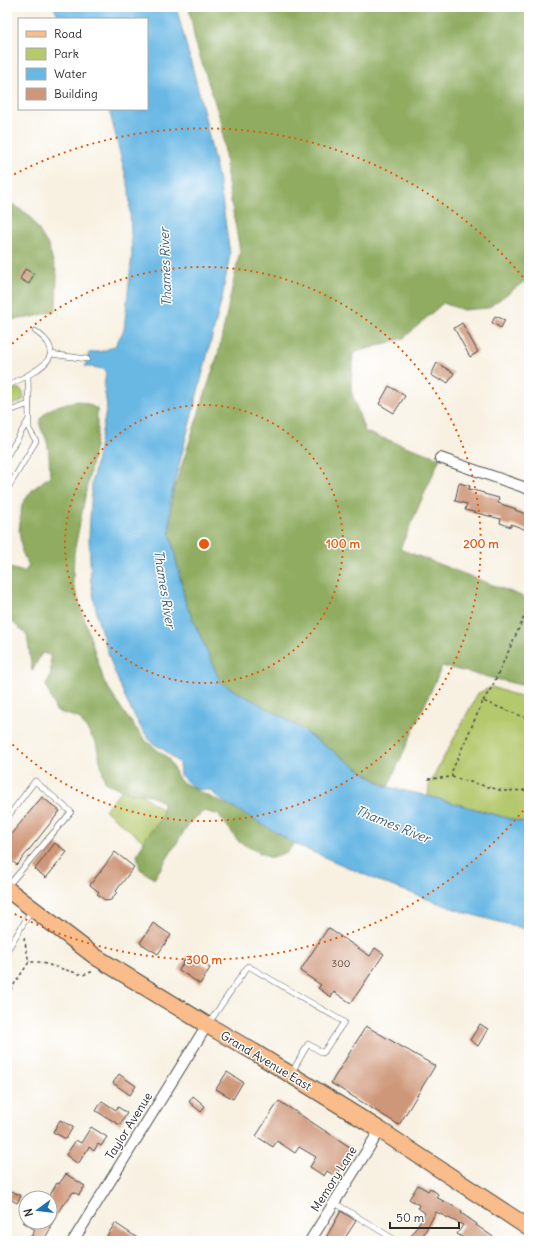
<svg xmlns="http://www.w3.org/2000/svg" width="536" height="1248" viewBox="0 0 536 1248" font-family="Delius,sans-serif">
  <rect width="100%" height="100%" fill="#fff"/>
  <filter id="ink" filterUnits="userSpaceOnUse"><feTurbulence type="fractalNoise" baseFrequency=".025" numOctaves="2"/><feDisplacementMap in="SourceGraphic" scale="8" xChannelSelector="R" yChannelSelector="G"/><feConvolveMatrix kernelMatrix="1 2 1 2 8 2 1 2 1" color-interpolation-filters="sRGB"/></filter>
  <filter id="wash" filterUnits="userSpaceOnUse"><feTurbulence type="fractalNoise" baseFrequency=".012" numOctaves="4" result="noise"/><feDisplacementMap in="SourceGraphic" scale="16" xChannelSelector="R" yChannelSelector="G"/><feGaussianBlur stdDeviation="0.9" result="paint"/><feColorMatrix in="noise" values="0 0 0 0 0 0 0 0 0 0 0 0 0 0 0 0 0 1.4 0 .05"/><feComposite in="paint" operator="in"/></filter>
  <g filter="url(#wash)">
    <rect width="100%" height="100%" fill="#f8f1e2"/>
    <path fill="#b4c86c" stroke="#707a4c" d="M13 389H20L23 392 24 399 18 403 7 406V392Z
      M492 687 529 700V824L428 796 429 785 478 693Z
      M128 783 172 818 148 845 105 810Z"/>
    <path fill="#8fac60" stroke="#5d6c46" d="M189 7H529V278L488 308 463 310 443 303 404 338 353 353 351 390 365 432 440 458 400 549 529 599V687L442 666 388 787 221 683 186 604 170 533 172 495 218 354 240 251 228 184 222 125 195 41Z
      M11 203 29 215 48 245 57 274 56 310C41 315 27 320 11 319L9 313 12 301 10 274 7 265V228Z
      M78 401 88 404 97 409V436L74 553 73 583 104 681 125 714 146 741 168 758 180 781 210 797 289 834 294 844 287 852 270 858 239 842 219 815 204 811 190 822 154 879 140 869 137 855 147 836 162 818 163 802 146 794H130L105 782 96 743 79 718 56 711 46 685 51 674 50 655 42 653 32 671 27 635 7 617V567L24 572 29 566 22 552 19 530 22 504 33 489 50 476C49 465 50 452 47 442 46 436 40 430 40 424 40 408 66 403 78 401Z"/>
    <path fill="#69b8e4" stroke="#4a7288" d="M53 7H176L200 96 220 186 230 254 222 298 170 500V533L186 604 221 683 283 717 384 786 428 796 529 824V930L466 913 386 884 299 846 221 800 210 790 195 789 180 775 179 763 162 748 152 743 141 728 127 702 113 668 98 621 91 582 89 537 92 483 107 406 104 387 106 372 104 369 85 366 89 353 103 351 115 346 124 330 132 255 129 189 109 109H147V19H61Z"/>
    <g id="blocks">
      <path fill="#cf9779" d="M25 269 34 274 29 284 20 279Z
        M495 316 505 320 501 328 492 323Z
        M462 323 478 352 470 357 454 328Z
        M437 363 454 373 448 383 442 379 441 381 431 375Z
        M389 386 405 396 394 413 379 404Z
        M459 483 470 486 469 489 484 493V494L499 498 498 503 516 509 515 510 529 515V531L511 524V527L500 523 501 519 465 510 467 504 455 501Z
        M42 797 60 811 17 865 7 857V839Z
        M55 843 67 852 46 878 35 869Z
        M115 852 134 867 116 891 117 892 111 900 106 901 97 894 99 892 90 885Z
        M153 923 171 935 158 954 140 943Z
        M328 928 370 956 375 948 384 954 351 1003 334 992 331 997 318 988 321 985 300 971Z
        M188 955 210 968 200 984 179 970Z
        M480 1024 488 1029 478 1046 470 1040Z
        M366 1026 435 1066 399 1125 331 1083Z
        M227 1072 243 1082 233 1099 216 1089Z
        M119 1074 136 1086 130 1095 113 1083Z
        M193 1096 205 1106 201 1112 189 1102Z
        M102 1101 116 1110 118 1107 127 1113 120 1125 96 1111Z
        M279 1101 353 1149 335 1176 327 1171 324 1176 310 1167 316 1157 299 1147 295 1153 277 1141 273 1147 256 1136Z
        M60 1120 73 1127 66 1139 53 1132Z
        M91 1127 107 1137 101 1146 98 1144 94 1151 89 1147 78 1164 66 1155 76 1140 81 1143Z
        M66 1174 85 1186 79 1195 73 1192 64 1205 63 1204 50 1227 51 1228 43 1241H29L35 1230 23 1222H50V1195L57 1183 59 1184Z
        M418 1185 428 1191 430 1188 438 1194 436 1197 462 1211 461 1213 477 1224 476 1225 499 1241H469L457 1234 463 1225 436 1212 420 1241H408L425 1213 418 1208 419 1205 409 1199Z
        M12 1191 21 1196 17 1203 8 1198Z
        M341 1211 356 1221 343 1241H324Z
        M115 1223 142 1241H104Z"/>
    </g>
  </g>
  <g filter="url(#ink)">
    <use href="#blocks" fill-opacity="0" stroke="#4a4946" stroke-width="1"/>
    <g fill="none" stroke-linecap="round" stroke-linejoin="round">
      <defs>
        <path id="service" d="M51 354 87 359
          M7 386C29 374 75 358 35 331
          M7 412 29 404
          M7 456 29 419 28 376
          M7 490 36 441 29 429V420
          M528 608 529 606
          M7 818 35 781 71 812 7 887
          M7 951 31 911
          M209 1023 248 966 344 1022 323 1053 308 1044 291 1074
          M335 1203 397 1241"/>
        <path id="minor" d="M440 458 529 489
          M73 1241 207 1025
          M310 1241 380 1130"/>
        <path id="primary" d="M7 889 96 957 207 1025 254 1052 380 1130 529 1228"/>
      </defs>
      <use href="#service" stroke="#4a4946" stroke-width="6"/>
      <use href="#minor" stroke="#4a4946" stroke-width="12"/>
      <use href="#primary" stroke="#4a4946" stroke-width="18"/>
      <path stroke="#4a4946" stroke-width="1.5" stroke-dasharray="3 3" stroke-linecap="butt" d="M483 701 492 687 525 615
        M452 777V771L483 701 529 719
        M428 779 452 777 503 791 529 790
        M24 938 29 962
        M7 995 29 962H39L83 975 94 971"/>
      <use href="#service" stroke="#fff" stroke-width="5"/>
      <use href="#minor" stroke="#fff" stroke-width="10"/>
      <use href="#primary" stroke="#f9bc8a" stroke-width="16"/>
    </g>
  </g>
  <g fill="none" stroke="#e8590c" stroke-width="2" stroke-dasharray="2 4">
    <circle cx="204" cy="544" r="139"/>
    <path d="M8 348A277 277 0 1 1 8 740"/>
    <path d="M527 806A416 416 0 0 1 9 911M9 177A416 416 0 0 1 527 282"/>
  </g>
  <g text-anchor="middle" stroke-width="3" stroke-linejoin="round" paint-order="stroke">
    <g font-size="10" fill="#54463e">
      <text x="341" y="967">300</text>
    </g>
    <g font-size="12" fill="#2b2b2b" stroke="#fff">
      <text transform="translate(266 1061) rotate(31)" y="4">Grand Avenue East</text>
      <text transform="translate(129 1126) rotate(-58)" y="4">Taylor Avenue</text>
      <text transform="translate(334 1179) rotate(-58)" y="4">Memory Lane</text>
    </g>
    <g font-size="13" font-style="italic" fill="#415c6c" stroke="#fff">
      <text transform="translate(165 267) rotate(-92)" y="5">Thames River</text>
      <text transform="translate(165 589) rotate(81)" y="5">Thames River</text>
      <text transform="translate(393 824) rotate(22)" y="5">Thames River</text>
    </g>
  </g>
  <circle cx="204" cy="544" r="6" fill="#e8590c" stroke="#fff" stroke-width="2"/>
  <g font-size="12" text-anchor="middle" font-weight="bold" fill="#e8590c" stroke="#fff" stroke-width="3" stroke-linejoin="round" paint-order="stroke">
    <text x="343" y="548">100 m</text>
    <text x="481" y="548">200 m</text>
    <text x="204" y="964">300 m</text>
  </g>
  <rect width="536" height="1248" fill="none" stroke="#fff" stroke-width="24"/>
  <rect x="18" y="18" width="130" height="92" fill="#ffffff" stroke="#aaaaaa"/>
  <rect x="26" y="31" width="20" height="6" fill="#f9bc8a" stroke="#aaaaaa"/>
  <text x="54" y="38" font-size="12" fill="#2b2b2b">Road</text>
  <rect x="26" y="48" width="20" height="12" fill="#b4c86c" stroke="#aaaaaa"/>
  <text x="54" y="58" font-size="12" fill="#2b2b2b">Park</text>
  <rect x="26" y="68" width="20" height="12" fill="#69b8e4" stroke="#aaaaaa"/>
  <text x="54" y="78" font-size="12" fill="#2b2b2b">Water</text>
  <rect x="26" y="88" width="20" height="12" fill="#cf9779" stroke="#aaaaaa"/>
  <text x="54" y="98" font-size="12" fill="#2b2b2b">Building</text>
  <g transform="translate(38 1210) rotate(255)"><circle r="19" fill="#ffffff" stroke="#aaaaaa"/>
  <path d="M0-3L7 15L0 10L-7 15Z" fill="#1f6fb2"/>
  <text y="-6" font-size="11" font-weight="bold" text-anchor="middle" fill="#2b2b2b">N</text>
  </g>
  <path d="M390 1222v6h69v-6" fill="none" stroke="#2b2b2b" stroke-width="2"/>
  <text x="396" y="1222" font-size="12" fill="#2b2b2b" stroke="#ffffff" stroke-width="3" paint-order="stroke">50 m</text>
</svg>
